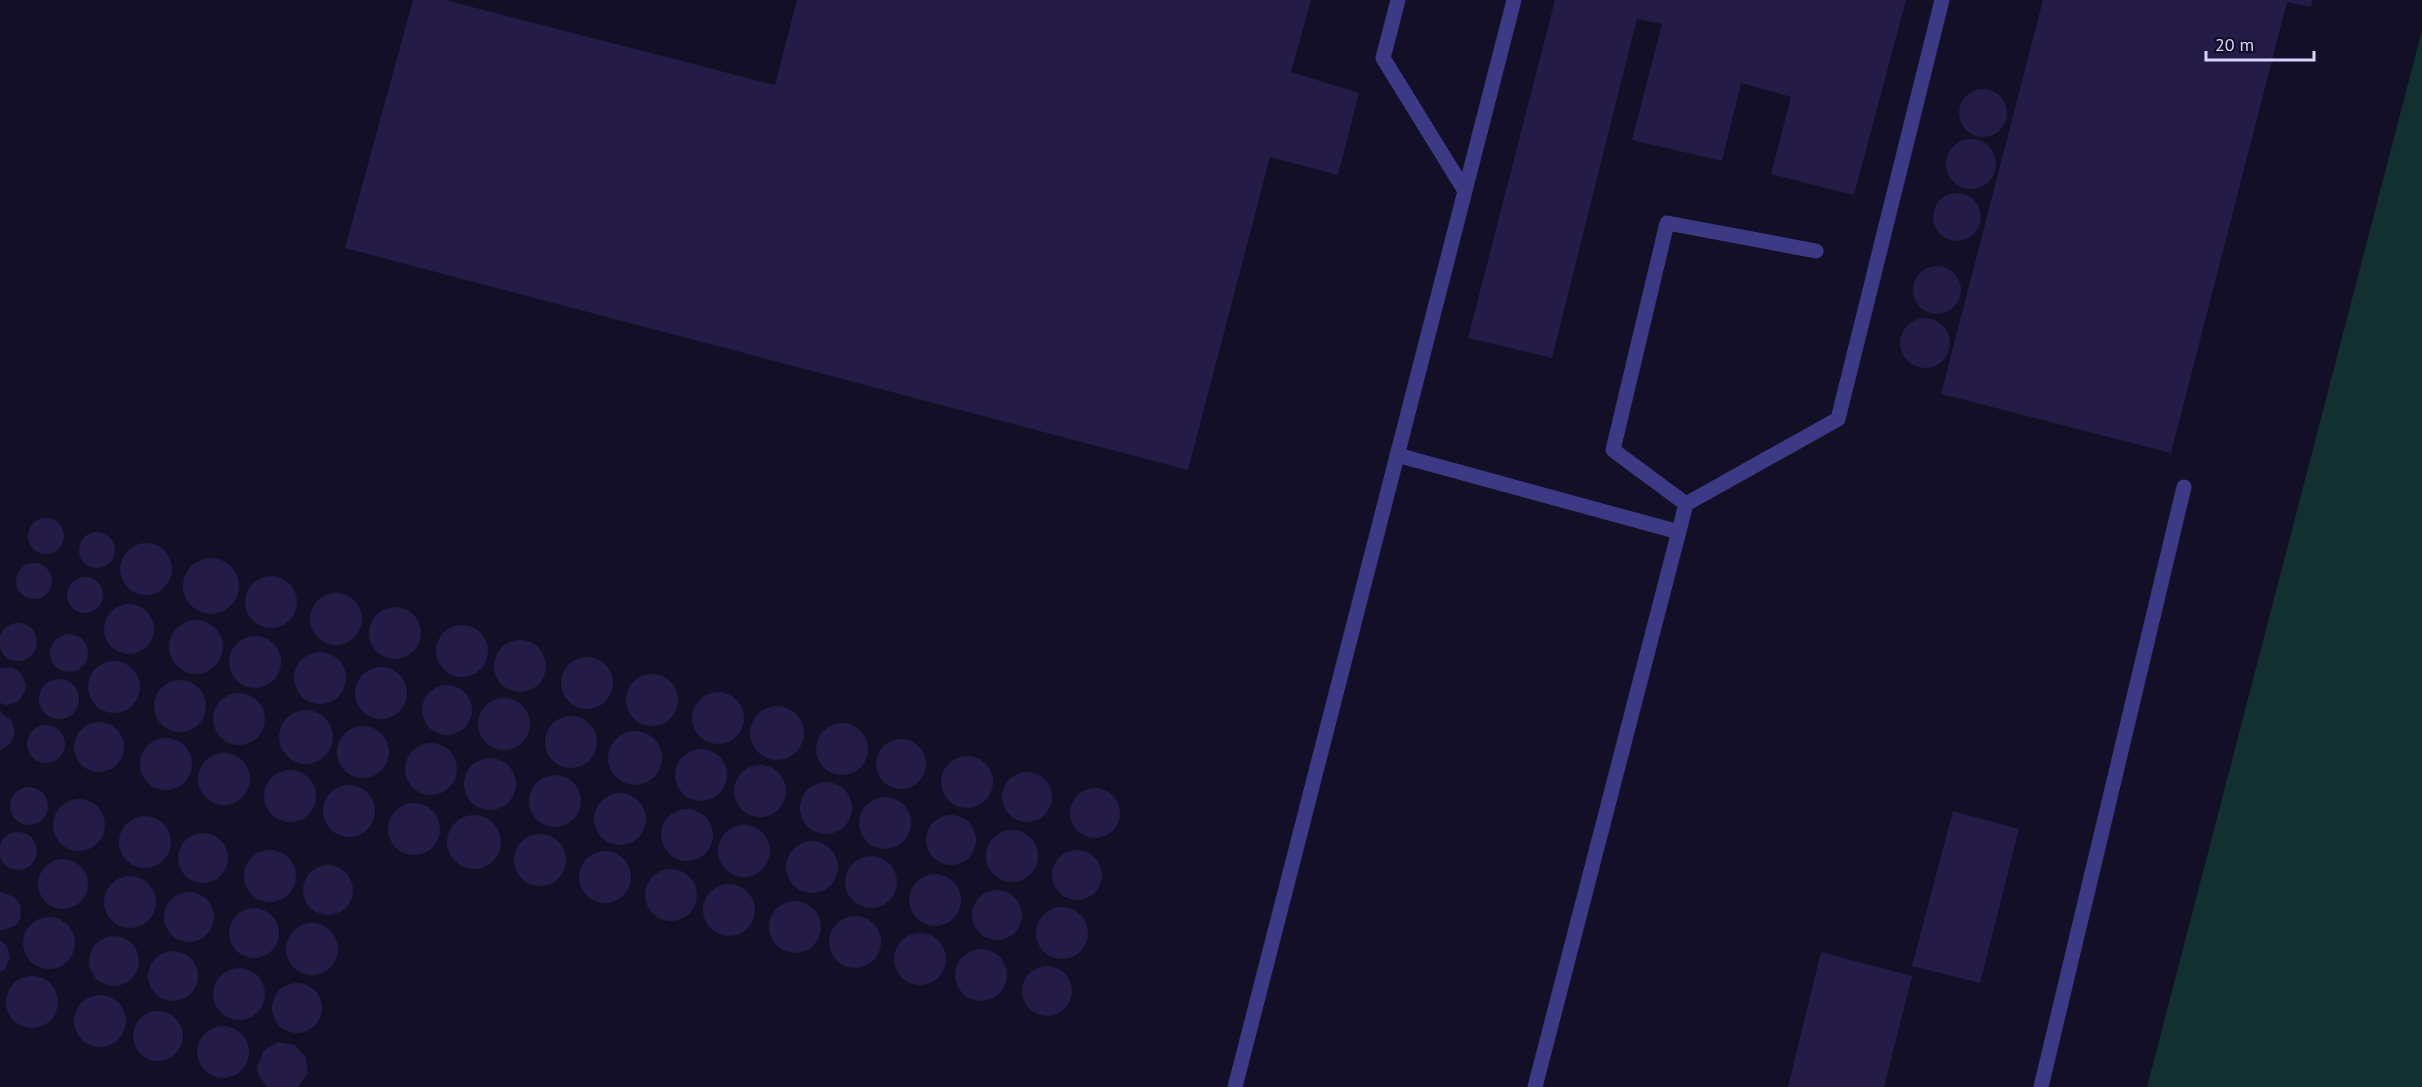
<svg xmlns="http://www.w3.org/2000/svg" width="2422" height="1087" viewBox="0 0 2422 1087" font-family="'PT Sans',sans-serif">
  <rect width="100%" height="100%" fill="#130f26"/>
  <path fill="#12302f" d="M2422 30V1087H2147Z"/>
  <path fill="#241b47" d="M413 0H445L775 85 797 0H1311L1291 72 1359 93 1338 175 1270 157 1188 470 345 248Z
    M1555 0H1906L1854 195 1771 174 1791 97 1741 83 1722 161 1632 140 1662 24 1637 19 1552 358 1468 338Z
    M2043 0H2313L2311 7 2287 2 2171 453 1941 394Z
    M1959 113a24 24 0 1 1 48 0a24 24 0 1 1-48 0Z
    M1946 164a25 25 0 1 1 50 0a25 25 0 1 1-50 0Z
    M1933 217a24 24 0 1 1 48 0a24 24 0 1 1-48 0Z
    M1913 290a24 24 0 1 1 48 0a24 24 0 1 1-48 0Z
    M1900 343a25 25 0 1 1 50 0a25 25 0 1 1-50 0Z
    M28 536a18 18 0 1 1 36 0a18 18 0 1 1-36 0Z
    M79 550a18 18 0 1 1 36 0a18 18 0 1 1-36 0Z
    M120 569a26 26 0 1 1 52 0a26 26 0 1 1-52 0Z
    M183 586a28 28 0 1 1 56 0a28 28 0 1 1-56 0Z
    M16 581a18 18 0 1 1 36 0a18 18 0 1 1-36 0Z
    M245 602a26 26 0 1 1 52 0a26 26 0 1 1-52 0Z
    M67 595a18 18 0 1 1 36 0a18 18 0 1 1-36 0Z
    M310 619a26 26 0 1 1 52 0a26 26 0 1 1-52 0Z
    M104 629a25 25 0 1 1 50 0a25 25 0 1 1-50 0Z
    M369 633a26 26 0 1 1 52 0a26 26 0 1 1-52 0Z
    M169 647a27 27 0 1 1 54 0a27 27 0 1 1-54 0Z
    M-1 642a19 19 0 1 1 38 0a19 19 0 1 1-38 0Z
    M436 651a26 26 0 1 1 52 0a26 26 0 1 1-52 0Z
    M50 653a19 19 0 1 1 38 0a19 19 0 1 1-38 0Z
    M229 662a26 26 0 1 1 52 0a26 26 0 1 1-52 0Z
    M494 666a26 26 0 1 1 52 0a26 26 0 1 1-52 0Z
    M294 678a26 26 0 1 1 52 0a26 26 0 1 1-52 0Z
    M561 683a26 26 0 1 1 52 0a26 26 0 1 1-52 0Z
    M88 687a26 26 0 1 1 52 0a26 26 0 1 1-52 0Z
    M355 693a26 26 0 1 1 52 0a26 26 0 1 1-52 0Z
    M11 667 21 673 26 684 25 691 18 702 6 705 0 703V668Z
    M626 700a26 26 0 1 1 52 0a26 26 0 1 1-52 0Z
    M39 699a20 20 0 1 1 40 0a20 20 0 1 1-40 0Z
    M154 706a26 26 0 1 1 52 0a26 26 0 1 1-52 0Z
    M422 710a25 25 0 1 1 50 0a25 25 0 1 1-50 0Z
    M692 718a26 26 0 1 1 52 0a26 26 0 1 1-52 0Z
    M213 719a26 26 0 1 1 52 0a26 26 0 1 1-52 0Z
    M478 724a26 26 0 1 1 52 0a26 26 0 1 1-52 0Z
    M750 733a27 27 0 1 1 54 0a27 27 0 1 1-54 0Z
    M279 737a27 27 0 1 1 54 0a27 27 0 1 1-54 0Z
    M0 712 12 721 15 733 10 744 0 750Z
    M545 742a26 26 0 1 1 52 0a26 26 0 1 1-52 0Z
    M74 747a25 25 0 1 1 50 0a25 25 0 1 1-50 0Z
    M816 749a26 26 0 1 1 52 0a26 26 0 1 1-52 0Z
    M27 744a19 19 0 1 1 38 0a19 19 0 1 1-38 0Z
    M337 752a26 26 0 1 1 52 0a26 26 0 1 1-52 0Z
    M608 758a27 27 0 1 1 54 0a27 27 0 1 1-54 0Z
    M140 764a26 26 0 1 1 52 0a26 26 0 1 1-52 0Z
    M876 764a25 25 0 1 1 50 0a25 25 0 1 1-50 0Z
    M405 769a26 26 0 1 1 52 0a26 26 0 1 1-52 0Z
    M675 775a26 26 0 1 1 52 0a26 26 0 1 1-52 0Z
    M198 779a26 26 0 1 1 52 0a26 26 0 1 1-52 0Z
    M941 782a26 26 0 1 1 52 0a26 26 0 1 1-52 0Z
    M464 784a26 26 0 1 1 52 0a26 26 0 1 1-52 0Z
    M734 791a26 26 0 1 1 52 0a26 26 0 1 1-52 0Z
    M264 796a26 26 0 1 1 52 0a26 26 0 1 1-52 0Z
    M1002 797a25 25 0 1 1 50 0a25 25 0 1 1-50 0Z
    M529 801a26 26 0 1 1 52 0a26 26 0 1 1-52 0Z
    M800 808a26 26 0 1 1 52 0a26 26 0 1 1-52 0Z
    M323 811a26 26 0 1 1 52 0a26 26 0 1 1-52 0Z
    M10 806a19 19 0 1 1 38 0a19 19 0 1 1-38 0Z
    M1070 813a25 25 0 1 1 50 0a25 25 0 1 1-50 0Z
    M594 819a26 26 0 1 1 52 0a26 26 0 1 1-52 0Z
    M859 823a26 26 0 1 1 52 0a26 26 0 1 1-52 0Z
    M53 825a26 26 0 1 1 52 0a26 26 0 1 1-52 0Z
    M388 829a26 26 0 1 1 52 0a26 26 0 1 1-52 0Z
    M661 835a26 26 0 1 1 52 0a26 26 0 1 1-52 0Z
    M1953 811 2019 829 1980 983 1912 966Z
    M926 840a25 25 0 1 1 50 0a25 25 0 1 1-50 0Z
    M447 842a27 27 0 1 1 54 0a27 27 0 1 1-54 0Z
    M119 842a26 26 0 1 1 52 0a26 26 0 1 1-52 0Z
    M718 851a26 26 0 1 1 52 0a26 26 0 1 1-52 0Z
    M986 856a26 26 0 1 1 52 0a26 26 0 1 1-52 0Z
    M-1 851a19 19 0 1 1 38 0a19 19 0 1 1-38 0Z
    M178 858a25 25 0 1 1 50 0a25 25 0 1 1-50 0Z
    M514 860a26 26 0 1 1 52 0a26 26 0 1 1-52 0Z
    M786 867a26 26 0 1 1 52 0a26 26 0 1 1-52 0Z
    M244 876a26 26 0 1 1 52 0a26 26 0 1 1-52 0Z
    M1052 875a25 25 0 1 1 50 0a25 25 0 1 1-50 0Z
    M579 877a26 26 0 1 1 52 0a26 26 0 1 1-52 0Z
    M845 882a26 26 0 1 1 52 0a26 26 0 1 1-52 0Z
    M38 884a25 25 0 1 1 50 0a25 25 0 1 1-50 0Z
    M303 890a25 25 0 1 1 50 0a25 25 0 1 1-50 0Z
    M645 895a26 26 0 1 1 52 0a26 26 0 1 1-52 0Z
    M909 900a26 26 0 1 1 52 0a26 26 0 1 1-52 0Z
    M104 902a26 26 0 1 1 52 0a26 26 0 1 1-52 0Z
    M703 910a26 26 0 1 1 52 0a26 26 0 1 1-52 0Z
    M972 915a25 25 0 1 1 50 0a25 25 0 1 1-50 0Z
    M164 917a25 25 0 1 1 50 0a25 25 0 1 1-50 0Z
    M0 892 15 897 21 907 20 920 16 925 4 930H0Z
    M769 927a26 26 0 1 1 52 0a26 26 0 1 1-52 0Z
    M1036 933a26 26 0 1 1 52 0a26 26 0 1 1-52 0Z
    M229 933a25 25 0 1 1 50 0a25 25 0 1 1-50 0Z
    M829 942a26 26 0 1 1 52 0a26 26 0 1 1-52 0Z
    M23 943a26 26 0 1 1 52 0a26 26 0 1 1-52 0Z
    M286 949a26 26 0 1 1 52 0a26 26 0 1 1-52 0Z
    M894 959a26 26 0 1 1 52 0a26 26 0 1 1-52 0Z
    M89 961a25 25 0 1 1 50 0a25 25 0 1 1-50 0Z
    M0 940 7 946 10 958 5 969 0 972Z
    M955 975a26 26 0 1 1 52 0a26 26 0 1 1-52 0Z
    M148 976a25 25 0 1 1 50 0a25 25 0 1 1-50 0Z
    M1821 952 1912 976 1884 1087H1788Z
    M1022 991a25 25 0 1 1 50 0a25 25 0 1 1-50 0Z
    M213 994a26 26 0 1 1 52 0a26 26 0 1 1-52 0Z
    M6 1002a26 26 0 1 1 52 0a26 26 0 1 1-52 0Z
    M272 1008a25 25 0 1 1 50 0a25 25 0 1 1-50 0Z
    M74 1021a26 26 0 1 1 52 0a26 26 0 1 1-52 0Z
    M133 1036a25 25 0 1 1 50 0a25 25 0 1 1-50 0Z
    M197 1052a26 26 0 1 1 52 0a26 26 0 1 1-52 0Z
    M278 1042 295 1045 306 1057 308 1073 298 1087H267L258 1074 257 1066 264 1050Z"/>
  <g fill="none" stroke-linecap="round" stroke-linejoin="round">
    <path stroke="#3d3a85" stroke-width="15" d="M1465 191 1514 0
      M1397 455 1679 532
      M1686 504 1613 450 1667 223 1816 251
      M1235 1087 1465 191 1383 58 1398 0
      M1535 1087 1686 504 1838 419 1942 0
      M2041 1087 2184 487"/>
  </g>
  <path d="M2206 51v9h108v-9" fill="none" stroke="#d9d4ff" stroke-width="3"/>
  <text x="2215" y="51" font-size="18" fill="#d9d4ff" stroke="#130f26" stroke-width="4.5" paint-order="stroke">20 m</text>
</svg>
